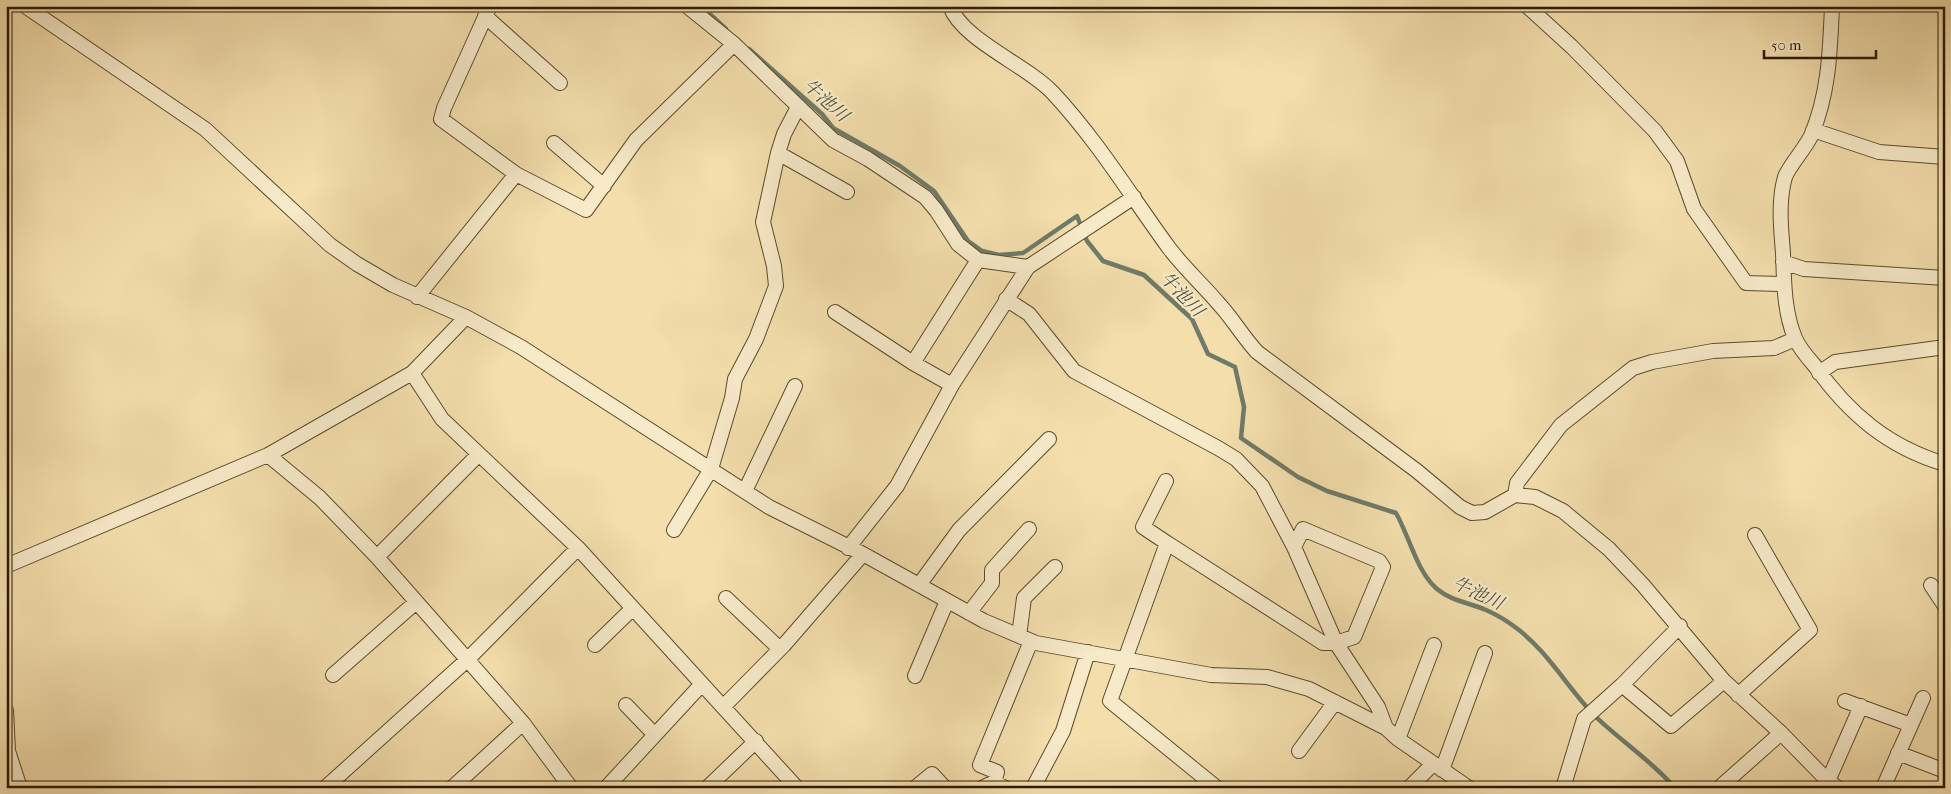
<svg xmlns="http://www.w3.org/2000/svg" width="1951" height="794" viewBox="0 0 1951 794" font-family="'IM FELL French Canon','Noto Serif JP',serif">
  <rect width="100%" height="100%" fill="#f3deac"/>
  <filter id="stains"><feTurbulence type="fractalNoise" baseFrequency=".004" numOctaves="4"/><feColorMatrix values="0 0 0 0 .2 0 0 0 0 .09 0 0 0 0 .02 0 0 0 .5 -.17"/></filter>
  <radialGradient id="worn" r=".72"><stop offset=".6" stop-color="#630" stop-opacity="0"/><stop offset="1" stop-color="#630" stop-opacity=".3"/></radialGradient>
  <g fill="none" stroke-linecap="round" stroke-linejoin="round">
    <path stroke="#6f7b69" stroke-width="4.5" d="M701 6 726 29
      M749 49 822 114 833 128 900 166 934 191 968 241 982 251 999 255 1023 253 1077 216 1087 241 1103 261 1144 275 1192 319 1208 354 1235 367 1244 407 1241 438 1298 477 1327 491 1396 513C1409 536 1417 572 1437 589 1451 601 1470 603 1486 610 1495 614 1507 621 1515 627 1548 651 1568 689 1596 717 1622 742 1652 761 1675 788"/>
    <defs>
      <path id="minor" d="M25 6 205 129 330 245 357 264 393 285 466 317 521 347 769 507 863 554 984 621 1036 643 1211 675 1267 677 1309 689 1386 728 1398 739 1469 788
        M490 6 444 108 441 119 516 174 586 210 636 140 734 44
        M687 6 734 44 833 140 868 159 925 197 936 210 958 244 978 260 1028 267
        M950 6C962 40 1027 65 1053 93 1097 140 1131 196 1169 248 1184 268 1203 285 1219 304 1233 319 1243 337 1257 352L1417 471 1460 507 1472 513 1485 512 1515 495 1535 497 1563 511 1609 549 1643 585 1724 681 1781 733 1828 781 1838 788
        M1527 6 1572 47 1655 131 1677 161 1694 209 1746 283 1784 284
        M1832 6C1830 52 1829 93 1811 136 1804 150 1789 166 1785 177 1778 201 1781 229 1783 253 1784 281 1784 312 1795 338 1799 348 1808 358 1815 366 1849 414 1888 447 1945 464
        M485 16 560 83
        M1813 130 1879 152 1945 157
        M554 143 604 186
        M778 153 847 192
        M1783 262 1804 269 1945 278
        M417 297 516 174
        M1006 299 1029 314 1074 371 1218 448 1236 459 1262 486 1294 547 1336 643 1378 707 1386 728
        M835 312 913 363 952 385
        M913 363 978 260
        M412 373 442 419 578 548 797 788
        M1819 373 1835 362 1945 347
        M268 455 320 498 377 557 523 723 571 788
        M1166 481 1143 527 1167 543
        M745 491 795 386
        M1515 495 1517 483 1561 425 1633 368 1652 362 1713 351 1774 348 1795 339
        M674 530 711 469 732 398 735 379 756 339 776 286 774 266 763 222 778 153 784 134 798 107
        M848 548 897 486 952 385 1028 267 1134 197
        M377 557 478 455
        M6 566 268 455 412 373 466 317
        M919 585 959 530 1049 439
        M1931 585 1945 606
        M726 598 780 649
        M969 613 992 583V570L1029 529
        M1019 636 1024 598 1055 567
        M595 645 632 609
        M333 675 415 603
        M915 676 947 601
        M1622 685 1671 726 1724 681
        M1738 695 1810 630 1755 535
        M1845 701 1911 725
        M626 705 655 735
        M724 706 784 645 863 554
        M6 710 8 751 20 788
        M1398 739 1434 645
        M1299 751 1335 702
        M1898 753 1945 771
        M1442 770 1485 653
        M1828 781 1861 706
        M994 782 997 772 980 765 1031 641
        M325 788 467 660 578 548
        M452 788 523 723
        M606 788 701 685
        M707 788 756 741
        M915 788 932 774 945 788
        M982 788 994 782 1005 788
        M1033 788 1063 731 1088 652
        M1217 788 1110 701 1167 543 1323 643H1336L1354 637 1383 567 1379 561 1303 529 1294 547
        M1409 788 1433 764
        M1563 788 1584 719 1622 685 1680 626
        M1719 788 1781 733
        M1883 788 1923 698"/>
    </defs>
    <use href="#minor" stroke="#5d4b2c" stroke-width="16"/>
    <use href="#minor" stroke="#f7eac9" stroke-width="14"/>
  </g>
  <g text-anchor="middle" stroke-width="4" stroke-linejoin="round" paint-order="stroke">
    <g font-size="18" font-style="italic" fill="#53523e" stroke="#f7eac9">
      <text transform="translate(826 100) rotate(42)" y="6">牛池川</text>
      <text transform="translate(1182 294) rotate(46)" y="6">牛池川</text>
      <text transform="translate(1478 593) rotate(25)" y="6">牛池川</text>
    </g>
  </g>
  <rect width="1951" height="794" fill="none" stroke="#f3deac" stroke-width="25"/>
  <rect x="8" y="8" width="1936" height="779" fill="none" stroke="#2b1a01" stroke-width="2.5"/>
  <rect x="12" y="12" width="1926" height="769" fill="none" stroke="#2b1a01"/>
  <path d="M1764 50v8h112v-8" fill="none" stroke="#2b1a01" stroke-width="2.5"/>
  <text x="1771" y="50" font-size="15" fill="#2b1a01" stroke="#f7eac9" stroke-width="4" paint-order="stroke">50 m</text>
  <rect width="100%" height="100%" filter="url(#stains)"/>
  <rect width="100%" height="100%" fill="url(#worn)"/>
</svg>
